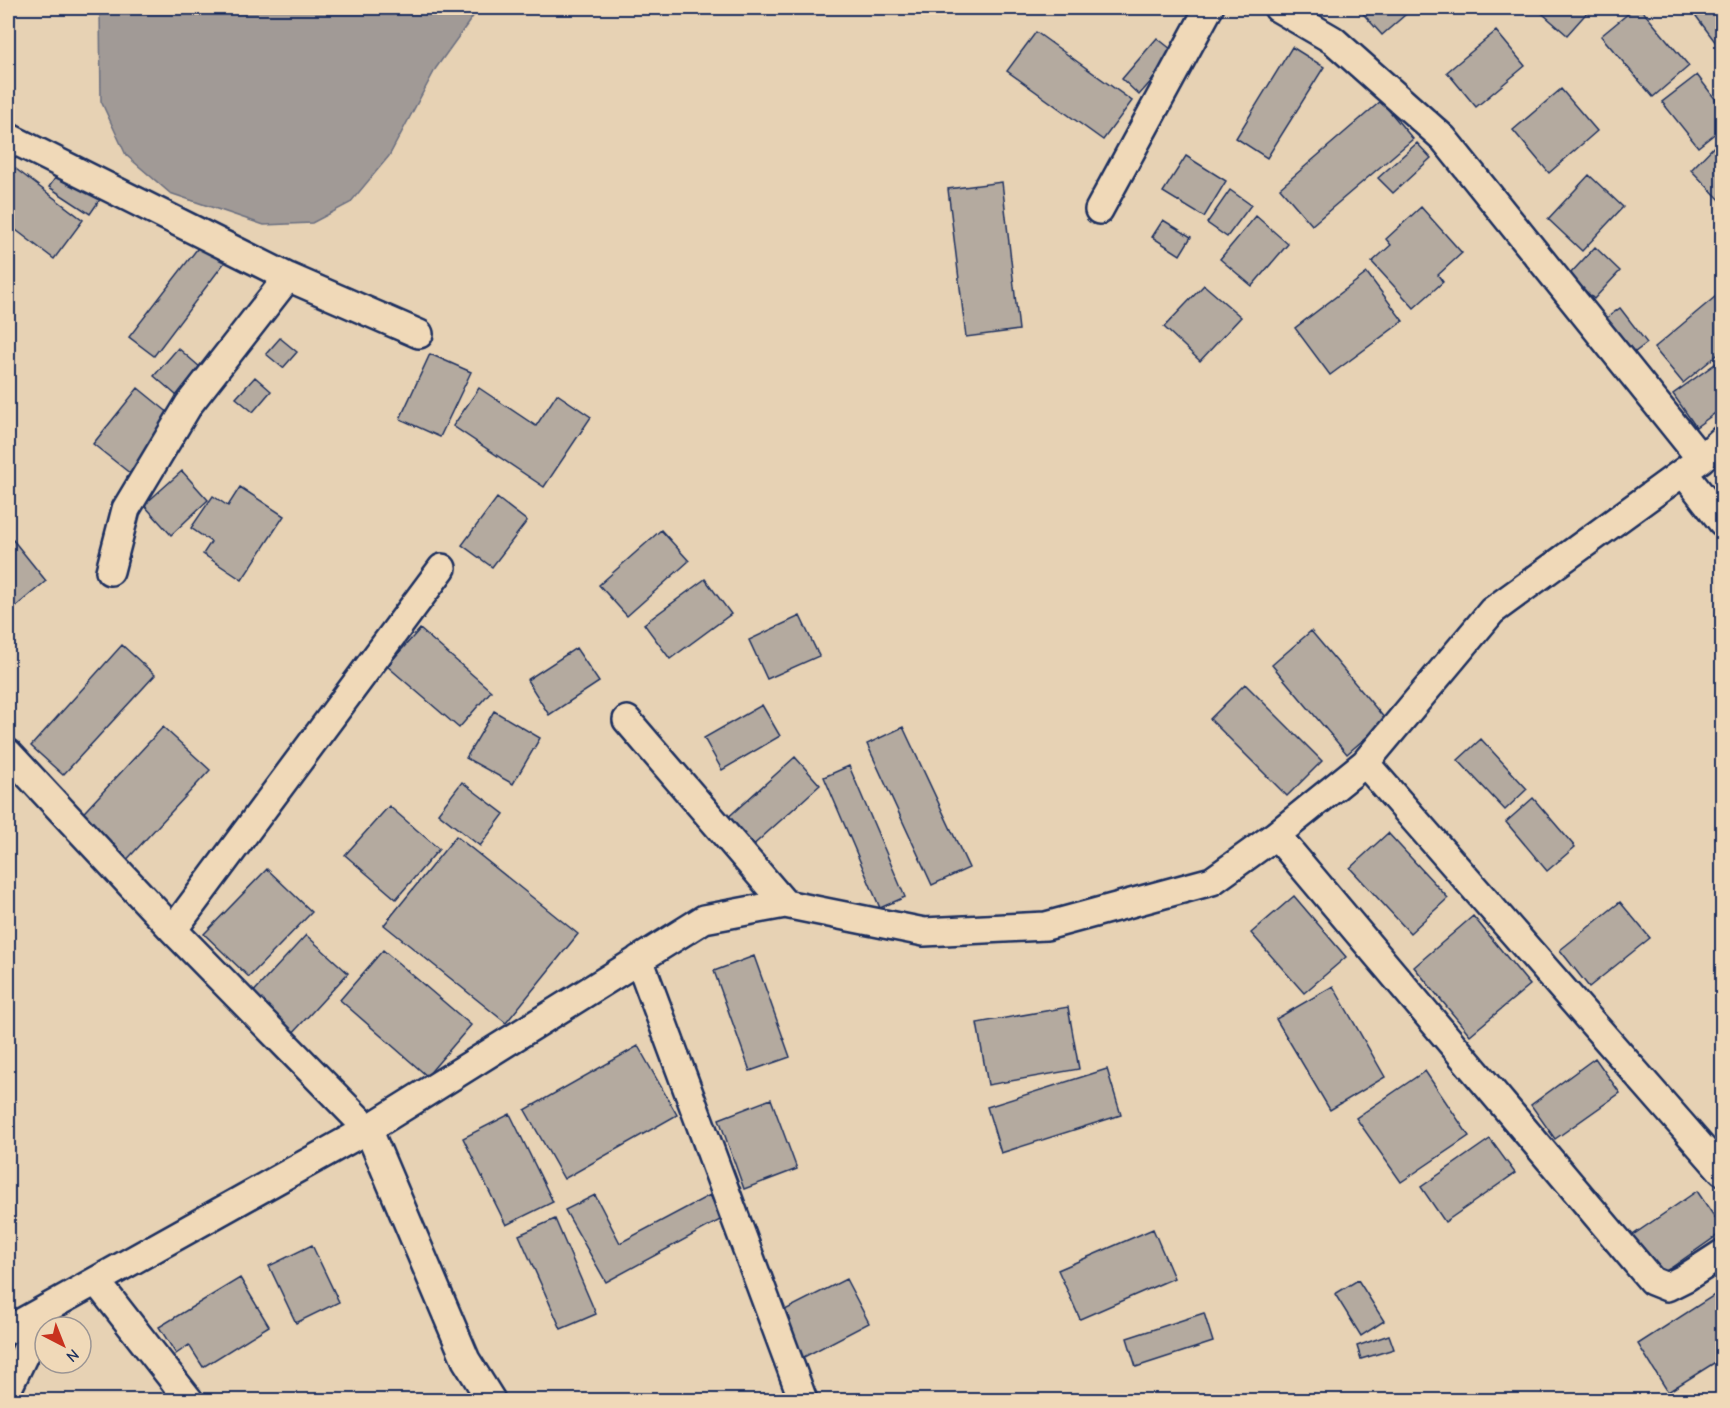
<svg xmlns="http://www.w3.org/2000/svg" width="1730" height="1408" viewBox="0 0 1730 1408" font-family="'Comic Neue',sans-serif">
  <rect width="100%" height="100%" fill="#e7d2b4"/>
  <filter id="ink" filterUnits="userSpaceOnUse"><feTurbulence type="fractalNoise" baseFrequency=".0167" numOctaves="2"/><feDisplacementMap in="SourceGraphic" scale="12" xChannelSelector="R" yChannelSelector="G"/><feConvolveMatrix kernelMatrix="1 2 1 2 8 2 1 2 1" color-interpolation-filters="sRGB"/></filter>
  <g filter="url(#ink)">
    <path fill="#a19a96" stroke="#6b6f80" stroke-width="1.5" d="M100 8H479L436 68 389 156 350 203 312 223 264 225 170 193 126 155 101 101Z"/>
    <path fill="#b4aa9f" stroke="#1b2f5e" stroke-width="1.5" d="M1358 8H1413L1382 35Z
      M1536 8H1591L1567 35Z
      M1635 8H1640L1689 66 1653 97 1601 36Z
      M1690 8H1722V51Z
      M1496 31 1525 66 1476 107 1447 72Z
      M1036 32 1132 101 1103 140 1007 71Z
      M1157 38 1176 53 1139 95 1122 79Z
      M1292 47 1324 67 1267 158 1236 138Z
      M1697 75 1722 108V128L1698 147 1662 102Z
      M1561 89 1597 131 1549 173 1513 130Z
      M1381 101 1413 139 1312 225 1280 188Z
      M1722 138V202L1691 170Z
      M1417 143 1431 158 1393 193 1378 178Z
      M1186 156 1226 181 1204 217 1163 192Z
      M8 163 83 220 54 259 8 224Z
      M60 171 101 198 90 214 49 187Z
      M1589 175 1623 207 1582 251 1548 219Z
      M1002 182 1019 330 966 337 948 189Z
      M1230 190 1251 205 1227 237 1207 223Z
      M1421 207 1462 253 1438 275 1443 282 1414 308 1372 262 1391 245 1386 239Z
      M1256 216 1288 244 1252 286 1220 259Z
      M1163 220 1191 237 1180 255 1152 237Z
      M204 240 228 258 154 356 129 337Z
      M1595 247 1620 271 1594 299 1569 275Z
      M1367 273 1403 321 1330 375 1295 328Z
      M1204 285 1241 317 1200 361 1164 327Z
      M1722 291V351L1683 383 1654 348Z
      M1620 308 1647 343 1631 355 1604 320Z
      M280 338 297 352 283 368 266 354Z
      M178 348 208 374 184 402 154 376Z
      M430 354 471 372 440 437 400 419Z
      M1722 359V408L1696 427 1673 394Z
      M255 377 271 391 253 412 236 398Z
      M138 388 181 423 136 478 93 444Z
      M479 388 536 426 557 394 591 417 544 487 453 426Z
      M182 471 208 500 171 535 144 505Z
      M240 487 284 516 242 580 203 554 211 542 191 528 213 496 228 506Z
      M497 498 527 521 492 567 462 545Z
      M661 530 689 561 627 616 599 585Z
      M13 540 46 581 8 613V545Z
      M705 579 731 614 670 659 644 624Z
      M800 616 819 656 767 679 749 640Z
      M420 629 491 691 459 728 387 666Z
      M1311 631 1386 720 1347 754 1272 665Z
      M122 645 155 675 63 775 31 746Z
      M576 648 599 682 549 715 527 680Z
      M1245 684 1322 761 1287 796 1210 719Z
      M762 705 780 736 722 770 704 738Z
      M494 711 540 738 513 784 466 758Z
      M163 727 210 770 121 866 75 822Z
      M903 727 969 868 932 885 867 744Z
      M1481 739 1527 789 1505 810 1458 760Z
      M795 757 820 785 749 849 724 821Z
      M849 766 905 897 880 908 824 777Z
      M462 782 504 814 480 846 438 813Z
      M1533 798 1575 847 1547 871 1506 822Z
      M389 806 439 849 396 899 345 855Z
      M1388 833 1448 898 1410 933 1350 868Z
      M456 836 578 934 506 1023 384 925Z
      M267 869 312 912 249 977 204 934Z
      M1294 896 1346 957 1304 993 1251 933Z
      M1620 902 1650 938 1589 987 1560 950Z
      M1473 916 1530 985 1470 1035 1414 967Z
      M306 935 348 973 291 1035 249 997Z
      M383 950 471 1025 427 1076 340 1000Z
      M754 956 790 1057 750 1071 714 971Z
      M1333 986 1385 1077 1330 1110 1276 1019Z
      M1068 1007 1079 1069 988 1085 977 1023Z
      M638 1046 677 1115 564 1179 525 1110Z
      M1595 1058 1620 1093 1555 1139 1531 1105Z
      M1107 1069 1121 1115 1001 1153 987 1107Z
      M1425 1071 1469 1136 1401 1182 1356 1118Z
      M771 1099 797 1169 744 1189 719 1119Z
      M510 1114 553 1202 506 1225 463 1138Z
      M1490 1139 1515 1173 1445 1222 1421 1187Z
      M1697 1191 1722 1228V1232L1658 1277 1630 1237Z
      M595 1195 620 1243 710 1195 722 1219 606 1282 565 1210Z
      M555 1219 596 1314 561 1329 519 1235Z
      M1153 1229 1174 1278 1080 1319 1058 1270Z
      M312 1245 339 1302 296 1323 269 1266Z
      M240 1278 269 1326 203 1367 189 1345 176 1354 159 1327Z
      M846 1279 869 1323 802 1358 779 1313Z
      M1358 1280 1384 1321 1361 1336 1335 1294Z
      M1722 1290V1358L1668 1392 1638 1344Z
      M1204 1313 1213 1342 1136 1367 1127 1338Z
      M1389 1335 1394 1349 1361 1359 1357 1346Z"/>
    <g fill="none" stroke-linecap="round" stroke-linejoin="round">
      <defs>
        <path id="minor" d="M1278 8 1333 40 1443 138 1701 459
          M8 137 288 277 419 334
          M1099 210 1209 8
          M1683 472 1722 522
          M110 571 126 509 189 404 288 277
          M627 720 785 904
          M8 753 173 930 368 1129 466 1360 491 1400
          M1365 763 1722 1171
          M1276 835 1652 1281 1667 1287 1685 1278 1722 1254
          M173 930 442 568
          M639 959 803 1400
          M96 1281 189 1400
          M8 1330 368 1129 704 919 785 904 924 932 1046 926 1212 881 1276 835 1365 763 1492 611 1701 459 1722 440
          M8 1388 46 1309"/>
      </defs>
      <use href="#minor" stroke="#1b2f5e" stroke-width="32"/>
      <use href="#minor" stroke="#f0d9b8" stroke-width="27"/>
    </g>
  </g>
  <rect width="1730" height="1408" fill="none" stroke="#f0d9b8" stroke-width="30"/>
  <rect x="15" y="15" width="1700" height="1378" fill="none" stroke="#1b2f5e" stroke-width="2" filter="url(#ink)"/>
  <g transform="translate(63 1345) rotate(138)"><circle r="28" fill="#f0d9b8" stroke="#9b9594" stroke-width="1.5"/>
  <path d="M0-4.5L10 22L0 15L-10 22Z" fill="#c8321e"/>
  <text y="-9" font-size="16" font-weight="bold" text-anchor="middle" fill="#1b2f5e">N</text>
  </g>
</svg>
